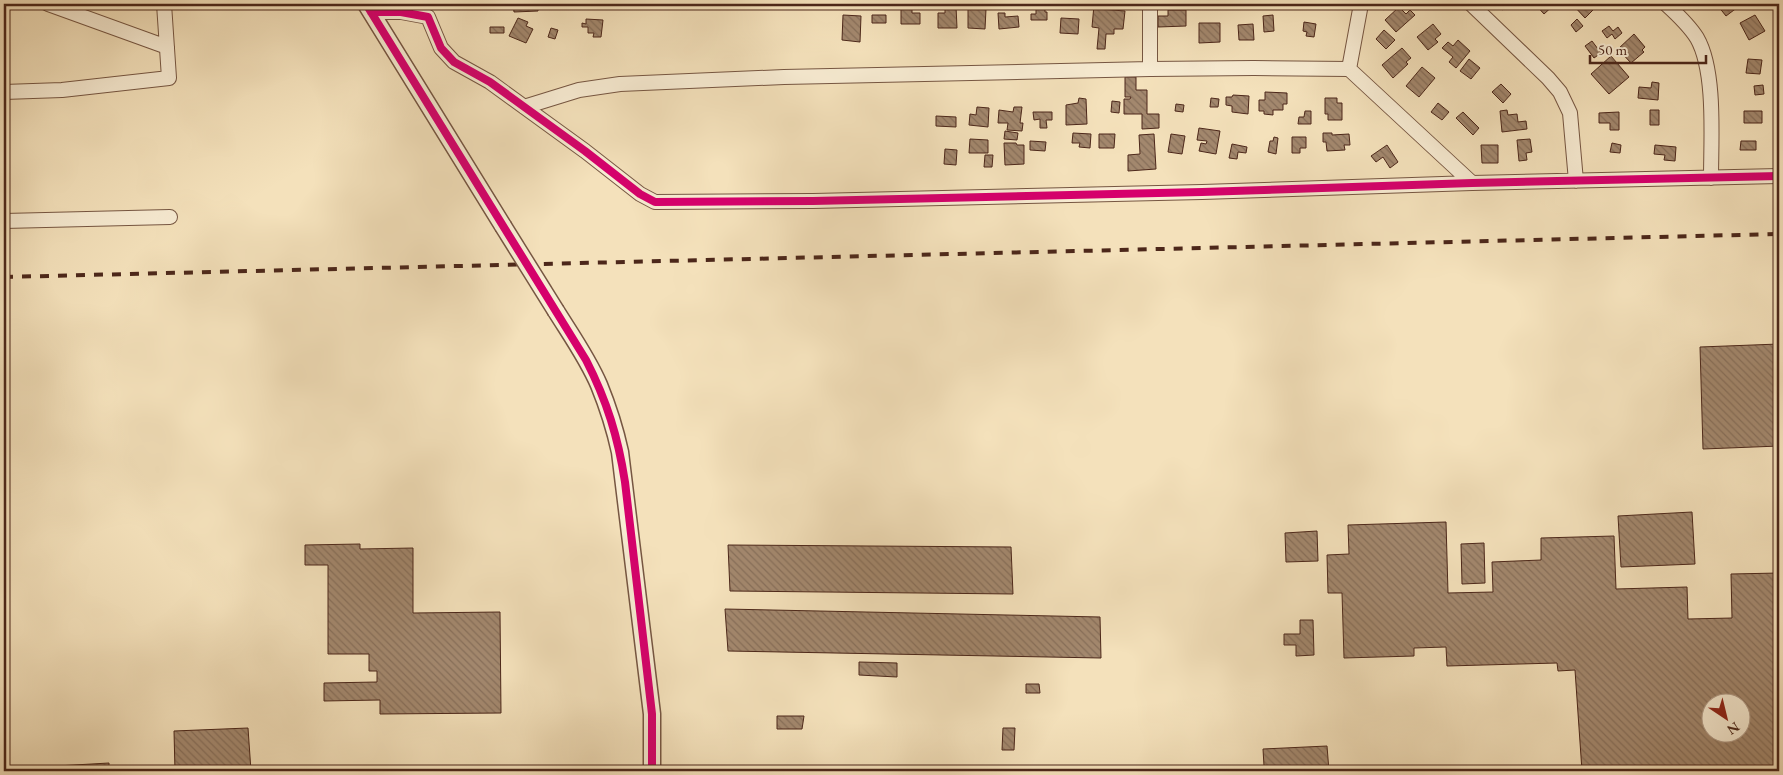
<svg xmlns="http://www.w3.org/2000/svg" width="1783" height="775" viewBox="0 0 1783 775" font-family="'EB Garamond',serif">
  <defs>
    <pattern id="building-back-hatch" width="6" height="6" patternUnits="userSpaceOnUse" patternTransform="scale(1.25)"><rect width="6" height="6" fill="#a3886e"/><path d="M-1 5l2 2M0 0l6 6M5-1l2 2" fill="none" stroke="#876f5a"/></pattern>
  </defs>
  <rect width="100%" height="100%" fill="#f4e1bb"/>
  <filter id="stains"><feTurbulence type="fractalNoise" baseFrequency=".004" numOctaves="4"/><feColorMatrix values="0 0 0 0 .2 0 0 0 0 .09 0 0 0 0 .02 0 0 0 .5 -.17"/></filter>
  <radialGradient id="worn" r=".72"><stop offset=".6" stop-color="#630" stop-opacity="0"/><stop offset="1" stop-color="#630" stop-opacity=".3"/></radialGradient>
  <path fill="url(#building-back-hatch)" stroke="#4c271a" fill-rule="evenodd" d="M513 4H538V11L514 12Z
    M1378 4H1390L1383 10Z
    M1497 4H1510L1502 10Z
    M1535 4H1555L1544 14Z
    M1575 4H1599L1585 18 1573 5Z
    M1721 4H1742L1726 16 1718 6Z
    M1094 5 1100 6V9L1125 11 1123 29H1114V34H1106L1105 49H1097L1099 28 1092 27Z
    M945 6H956L957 28H938V13H945Z
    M901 7H912V13H920V24H901Z
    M1399 7 1406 14 1410 10 1415 15 1396 32 1385 20Z
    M968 9H986L985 29 968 28Z
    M1036 9H1045V12H1047V20H1031V14H1036Z
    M1168 10H1186V26L1158 27V16H1168Z
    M998 13H1005V17L1018 16 1019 27 999 29Z
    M843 15 861 16 860 42 842 40Z
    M872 15H886V23H872Z
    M1273 15 1274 31 1264 32 1263 16Z
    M1755 15 1765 31 1749 40 1740 23Z
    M518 18 528 22 526 26 533 29 526 43 509 36Z
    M1061 18 1079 19 1078 34 1060 33Z
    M586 19 603 20 601 37H593L594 33H588V27H582V23L586 24Z
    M1577 19 1583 26 1576 32 1571 25Z
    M1304 22 1316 24 1314 37 1306 36 1307 32 1303 31Z
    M1199 23H1220V42L1199 43Z
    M1253 24 1254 40H1239L1238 25Z
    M1433 24 1441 34 1435 39 1438 42 1428 50 1417 37Z
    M1609 26 1613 31 1618 27 1622 33 1615 39 1612 34 1607 38 1602 31Z
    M490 27H504V33H490Z
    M551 28 558 30 555 39 548 37Z
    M1384 30 1395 40 1386 49 1376 39Z
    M1634 34 1645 47 1642 50 1644 52 1631 63 1618 49Z
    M1458 40 1470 51 1456 68 1449 62 1453 57 1442 48 1448 42 1453 46Z
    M1592 41 1601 53 1594 58 1585 46Z
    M1402 48 1411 58 1406 62 1408 64 1393 78 1382 65Z
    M1611 56 1629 77 1609 94 1591 74Z
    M1469 59 1480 68 1471 79 1460 71Z
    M1748 59 1762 60 1760 74 1746 73Z
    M1422 67 1435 78 1419 97 1406 86Z
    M1125 77H1136V90H1147V114H1159V128L1142 129V114H1124V99H1130L1131 97H1125Z
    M1652 82 1659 83 1658 100 1638 98 1639 87 1651 88Z
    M1501 84 1511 94 1503 103 1492 92Z
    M1763 85 1764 94 1755 95 1754 86Z
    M1265 92 1287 93V104H1283V110H1273V115L1264 114V111H1259V100H1265Z
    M1233 95 1249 96 1248 114 1232 112V106L1226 105V97H1232Z
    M1079 98 1086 99 1087 124 1066 125V105L1078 103Z
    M1211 98 1219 99 1218 107H1210Z
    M1325 98H1337V103H1342V120H1328V114H1325Z
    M1112 101 1120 102 1119 113 1111 112Z
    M1438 103 1449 112 1442 120 1431 112Z
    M1176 104 1184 105 1183 112 1175 111Z
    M977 107 989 108 988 127 969 125 970 114 976 115Z
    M1014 107H1022L1020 123H1023L1022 131 1007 130 1008 123H998L999 110 1013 112Z
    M1507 110 1508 115 1517 114 1518 122 1526 121 1527 129 1502 132 1500 111Z
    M1650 110H1659V125H1650Z
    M1305 111H1311V124H1298L1299 117H1304Z
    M1744 111H1762V123H1744Z
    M1033 112H1052V120H1046L1047 128H1040V119L1034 120Z
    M1463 112 1479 128 1473 135 1456 118Z
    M1619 112V130H1610V123H1599V113Z
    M936 116 956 117V127L936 126Z
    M1199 128 1220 131 1216 154 1199 151 1201 143 1206 144 1207 141 1197 140Z
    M1005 131 1018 133 1017 140 1004 139Z
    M1073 133 1091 134 1090 148 1079 147 1080 143H1072Z
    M1323 133H1332V135L1349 134 1350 145H1344L1345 150 1327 151 1326 142H1323Z
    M1099 134H1115L1114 148H1099Z
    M1154 134 1156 169 1128 171V155L1140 154 1139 135Z
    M1171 134 1185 136 1182 154 1168 152Z
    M1274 137 1278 138 1276 154 1268 152 1270 141H1273Z
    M1292 137H1306V148H1300V153H1292Z
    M970 139 988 140V153H969Z
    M1530 139 1532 152 1526 153 1527 160 1519 161 1517 140Z
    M1030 141 1046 142 1045 151 1030 150Z
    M1741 141H1756V150H1740Z
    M1004 143H1016L1017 145H1024V164L1005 165Z
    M1612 143 1621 145 1620 153 1610 152Z
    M1232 144 1247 147 1246 153 1238 152 1237 159 1229 158Z
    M1387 145 1398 162 1390 168 1383 157 1376 162 1371 156Z
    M1481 145H1498V163H1482Z
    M1655 145 1676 147 1675 161 1664 160 1665 155 1654 154Z
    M945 149 957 150 956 165 944 164Z
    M985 155H993L992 167H984Z
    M1779 344V446L1703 449 1700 347Z
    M1692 512 1695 564 1621 567 1618 516Z
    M1446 522 1448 593 1493 592 1492 562 1541 560V538L1614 536 1616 589 1687 587 1688 619 1732 618 1731 574 1779 573V771H1582L1575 670 1558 671 1557 663 1447 666 1446 647 1414 648V656L1344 658 1342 593H1328L1327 555 1349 554 1348 525ZM1710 702H1740V732H1710Z
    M1317 531 1318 561 1286 562 1285 533Z
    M1484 543 1485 583 1462 584 1461 544Z
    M360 544V549L413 548V613L500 612 501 713 380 714V700L324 701V683L377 682V671H369V654H328V565H305V545Z
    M728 545 1011 547 1013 594 730 591Z
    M725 609 1100 617 1101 658 728 651Z
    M1300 620H1313L1314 655 1296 656V645H1284V634H1300Z
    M859 662 897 663V677L859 675Z
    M1026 684H1039L1040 693H1026Z
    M777 716H804L802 729H777Z
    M248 728 251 771H175L174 731Z
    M1003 728H1015L1014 750H1002Z
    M1327 746 1329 771H1253V766H1264L1263 749Z
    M109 763V771H4V769Z"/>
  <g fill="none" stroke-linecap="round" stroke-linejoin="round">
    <defs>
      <path id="minor" d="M48 4 167 47
        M1361 4 1349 69 1472 183
        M1471 4 1548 78 1560 92 1570 113 1576 181
        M1666 4C1677 14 1689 25 1697 38 1716 71 1711 140 1711 178
        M371 12H401L428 17 441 48 454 62 490 82 585 151 640 194 655 202 813 201 1202 192 1472 183 1779 176
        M1150 69V4
        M4 92 62 90 169 78 164 4
        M524 107 579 90 620 84 784 77 1150 69 1254 68 1349 69
        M4 221 170 217"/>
      <path id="tertiary" d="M366 4 503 226
        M556 311C571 335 588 359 599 385 608 407 615 429 620 452L652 714V771"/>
    </defs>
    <use href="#minor" stroke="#765642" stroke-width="16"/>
    <use href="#tertiary" stroke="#765642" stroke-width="19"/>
    <use href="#minor" stroke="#f8ecd3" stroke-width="14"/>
    <use href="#tertiary" stroke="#f8ecd3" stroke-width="16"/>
    <path stroke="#4c271a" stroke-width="4" stroke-dasharray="9 9" stroke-linecap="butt" d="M4 277 1779 234"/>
    <defs>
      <path id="tertiary-bridge" d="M503 226 556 311"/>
    </defs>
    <use href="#tertiary-bridge" stroke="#765642" stroke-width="19" stroke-linecap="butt"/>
    <use href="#tertiary-bridge" stroke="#f8ecd3" stroke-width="16"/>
    <defs>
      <path id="cycleway" d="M366 4 586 360C607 401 618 437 625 482L652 714V771
        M371 12H401L428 17 441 48 454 62 490 82 585 151 640 194 655 202 813 201 1202 192 1472 183 1779 176"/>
    </defs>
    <use href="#cycleway" stroke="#f8ecd3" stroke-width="11"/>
    <use href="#cycleway" stroke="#d6006c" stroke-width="8"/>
  </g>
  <rect width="1783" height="775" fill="none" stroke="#f4e1bb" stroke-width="20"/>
  <rect x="5" y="5" width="1773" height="765" fill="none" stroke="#4c271a" stroke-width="2.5"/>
  <rect x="10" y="10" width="1763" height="755" fill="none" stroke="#4c271a"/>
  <g transform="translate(1726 718) rotate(145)"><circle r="24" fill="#f8ecd3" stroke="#b39d89"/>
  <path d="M0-4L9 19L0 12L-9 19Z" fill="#8f2418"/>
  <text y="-8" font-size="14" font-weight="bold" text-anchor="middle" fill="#4c271a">N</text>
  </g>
  <path d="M1590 55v8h116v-8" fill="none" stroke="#4c271a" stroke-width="2.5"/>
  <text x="1598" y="55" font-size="15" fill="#4c271a" stroke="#f8ecd3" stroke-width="4" paint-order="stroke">50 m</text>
  <rect width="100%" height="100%" filter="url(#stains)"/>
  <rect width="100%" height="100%" fill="url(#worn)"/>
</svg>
